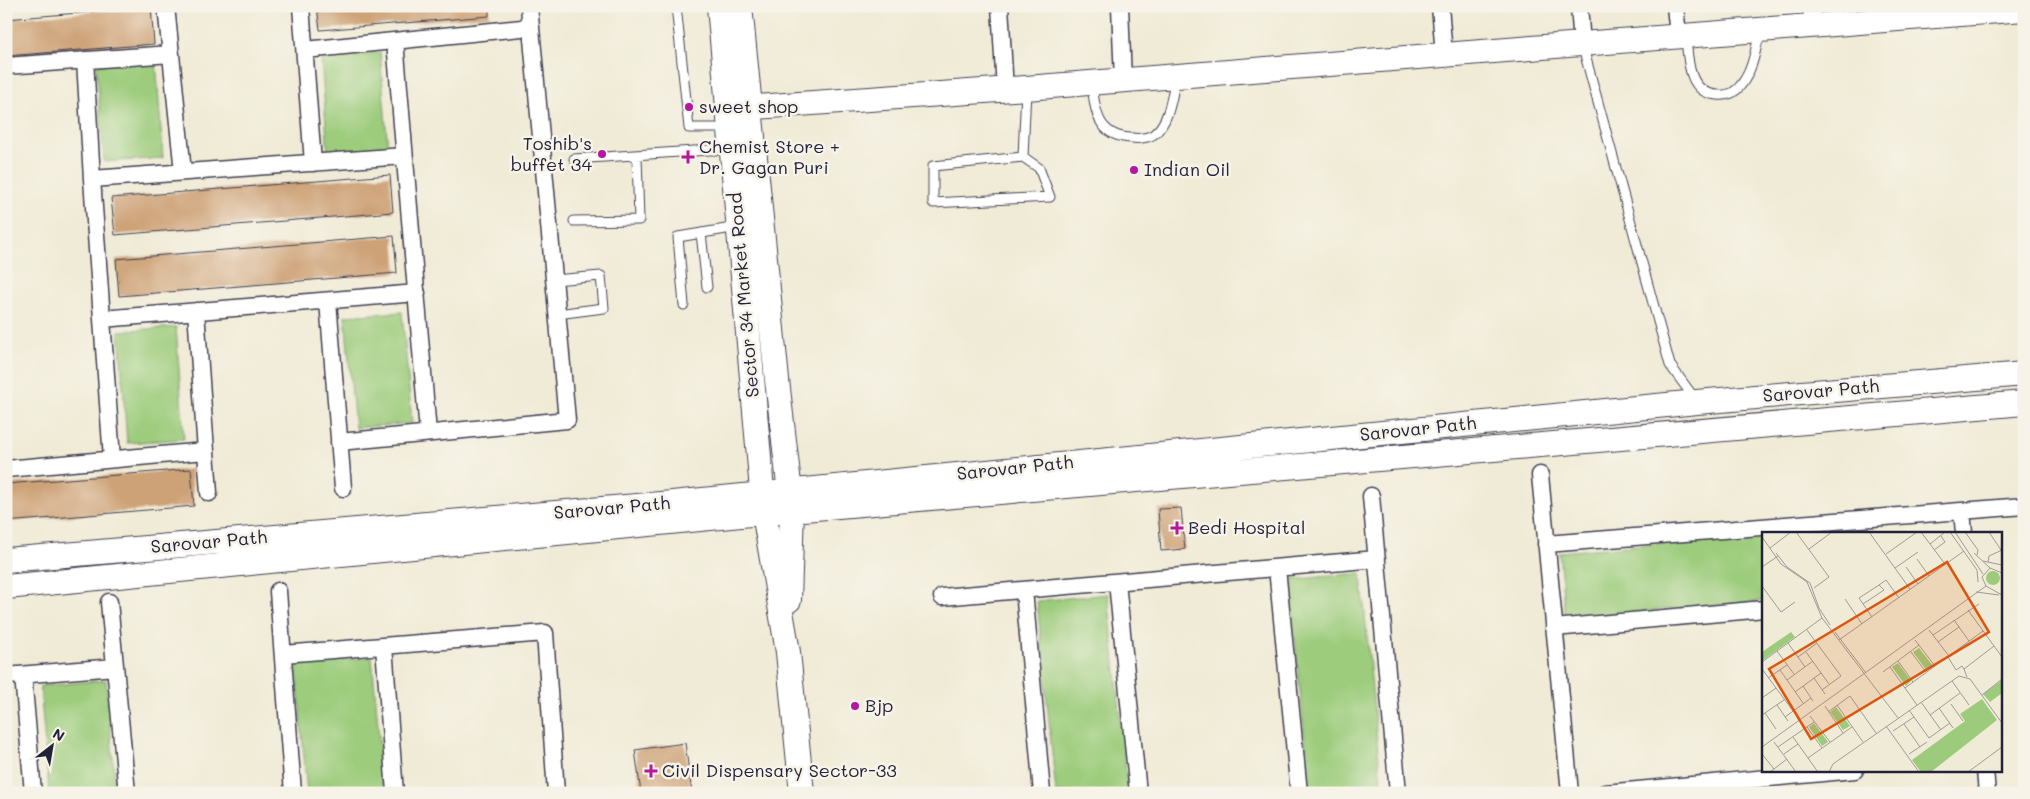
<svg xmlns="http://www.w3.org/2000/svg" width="2030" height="799" viewBox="0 0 2030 799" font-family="Mali,sans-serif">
  <rect width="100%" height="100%" fill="#f7f3e8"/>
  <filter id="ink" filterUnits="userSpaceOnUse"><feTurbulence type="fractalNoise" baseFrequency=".02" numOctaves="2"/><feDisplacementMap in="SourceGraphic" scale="10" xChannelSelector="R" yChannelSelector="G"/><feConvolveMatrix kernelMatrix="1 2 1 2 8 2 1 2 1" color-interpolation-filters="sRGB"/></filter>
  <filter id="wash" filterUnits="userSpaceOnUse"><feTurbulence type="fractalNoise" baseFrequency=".0096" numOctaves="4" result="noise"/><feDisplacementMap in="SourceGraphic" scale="20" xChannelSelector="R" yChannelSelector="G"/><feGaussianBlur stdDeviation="1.12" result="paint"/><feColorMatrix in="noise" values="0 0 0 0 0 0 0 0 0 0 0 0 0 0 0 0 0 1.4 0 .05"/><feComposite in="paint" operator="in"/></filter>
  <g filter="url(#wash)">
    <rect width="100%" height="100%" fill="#f0ebd6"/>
    <path fill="#9ccc7b" stroke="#5f775b" d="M380 52 388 150 328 154 321 56Z
      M156 60 163 158 104 162 96 65Z
      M402 312 412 423 355 428 345 316Z
      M176 327 184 439 127 443 119 331Z
      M1764 534V601L1565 618 1559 552Z
      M1361 573 1382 793H1310L1289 580Z
      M1108 594 1128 793H1056L1037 601Z
      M372 657 384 793H307L296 664Z
      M106 680 116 793H49L40 686Z"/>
    <g id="blocks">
      <path fill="#cda277" d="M317 6H489V16L320 30Z
        M151 7 154 44 6 56V19Z
        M390 175 393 212 115 235 111 198Z
        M394 236 397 273 119 296 116 259Z
        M191 469 194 506 6 522V484Z
        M1181 508 1185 549 1161 551 1158 509Z
        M685 743 692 793H641L635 750Z"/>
    </g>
  </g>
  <g filter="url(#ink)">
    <use href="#blocks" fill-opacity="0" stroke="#414052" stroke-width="1"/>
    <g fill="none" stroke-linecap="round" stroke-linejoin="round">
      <defs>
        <path id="lane" d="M676 6 689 128H728
          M1686 37C1688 60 1688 94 1718 95 1727 96 1735 93 1741 85 1753 70 1756 48 1760 30
          M1582 44 1670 365 1695 399
          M1092 84C1095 112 1098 137 1132 138 1138 139 1149 138 1154 134 1170 122 1172 94 1176 77
          M1023 157 1039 168 1050 197 933 203V166L1023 157 1026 89
          M574 159 709 150H731
          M574 221 639 220 637 156
          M701 233 707 287
          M554 280 601 276 604 308 557 314
          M684 305 678 237 738 227"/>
        <path id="street" d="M166 6 183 172
          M301 6 313 163
          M1000 6 1005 90
          M1120 6 1123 81
          M1440 6 1444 55
          M1579 6 1582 44
          M1675 6 1678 36
          M1811 6 1813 26
          M395 41 428 433
          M305 50 531 27
          M85 60 92 179 112 459
          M6 66 171 54
          M92 179 404 156
          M328 301 343 488
          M196 311 209 493
          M102 319 417 293
          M339 442 567 420 529 6
          M6 469 205 451
          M1540 475 1570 793
          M1371 496 1398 793
          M1962 511 1964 533
          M1546 544 2024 506
          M1277 568 1299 793
          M1117 582 1138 793
          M1024 590 1042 793
          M278 591 293 793
          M942 597 1377 559
          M109 602 127 793
          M1554 628 1764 609
          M384 646 395 793
          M283 654 545 633 556 793
          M23 675 33 793
          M6 676 115 667
          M1985 770 1987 793
          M1605 793 1855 770"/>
        <path id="secondary" d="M719 6 764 513 788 652 802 793
          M740 6 777 380 792 510 789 600
          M727 109 1026 88 2024 9
          M6 560 672 503 1697 402 2024 374
          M6 587 792 510 2024 403"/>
      </defs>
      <use href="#lane" stroke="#414052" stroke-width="11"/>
      <use href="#street" stroke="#414052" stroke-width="19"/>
      <use href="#secondary" stroke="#414052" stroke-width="26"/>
      <use href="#lane" stroke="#fff" stroke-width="9"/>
      <use href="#street" stroke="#fff" stroke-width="16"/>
      <use href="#secondary" stroke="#fff" stroke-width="24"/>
    </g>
  </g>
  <g fill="#b5179e" stroke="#f7f3e8" stroke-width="2">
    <circle cx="689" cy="107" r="5"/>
    <circle cx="602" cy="154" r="5"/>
    <path d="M685.5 149.5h5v5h5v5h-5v5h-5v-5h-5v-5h5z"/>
    <circle cx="1134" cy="170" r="5"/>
    <path d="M1174.5 520.5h5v5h5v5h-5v5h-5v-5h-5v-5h5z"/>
    <circle cx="855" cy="706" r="5"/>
    <path d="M648.5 763.5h5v5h5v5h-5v5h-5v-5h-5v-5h5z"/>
  </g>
  <g text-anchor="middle" stroke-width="5" stroke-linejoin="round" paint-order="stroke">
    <g font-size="18" fill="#22223b" stroke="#f7f3e8" text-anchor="start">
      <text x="699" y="113">sweet shop</text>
      <text x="592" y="150" text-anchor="end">Toshib's<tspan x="592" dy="21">buffet 34</tspan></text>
      <text x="699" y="153">Chemist Store +<tspan x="699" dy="21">Dr. Gagan Puri</tspan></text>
      <text x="1144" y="176">Indian Oil</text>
      <text x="1188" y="534">Bedi Hospital</text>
      <text x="865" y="712">Bjp</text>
      <text x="662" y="777">Civil Dispensary Sector-33</text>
    </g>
    <g font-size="18" fill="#22223b" stroke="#f7f3e8">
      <text transform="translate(744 295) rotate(-95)" y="6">Sector 34 Market Road</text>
      <text transform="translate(1821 391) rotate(-5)" y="6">Sarovar Path</text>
      <text transform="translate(1418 429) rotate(-6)" y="6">Sarovar Path</text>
      <text transform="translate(1015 468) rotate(-6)" y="6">Sarovar Path</text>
      <text transform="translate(612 508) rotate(-5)" y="6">Sarovar Path</text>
      <text transform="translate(209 542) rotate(-5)" y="6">Sarovar Path</text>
    </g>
  </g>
  <g transform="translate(1762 532)">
    <rect width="240" height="240" fill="#f0ebd6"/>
    <path d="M224 46a7 7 0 1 1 14 0a7 7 0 1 1-14 0ZM29 100 33 105 0 129V120ZM157 116 171 134 165 139 151 120ZM136 131 149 149 144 154 130 135ZM240 148V161L228 170 221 162ZM220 167 235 188 169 240H159L150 228 203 189 198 182ZM74 175 88 194 81 198 68 180ZM52 191 66 210 60 214 47 195Z" fill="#9ccc7b"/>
    <path fill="none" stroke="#9e9b98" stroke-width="1" d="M34 0 67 45 52 56M107 0 148 57M159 0 183 32M188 0 215 38 216 50M193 0 221 42M203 0 216 18 215 23M227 0 239 18M0 5 19 32 45 50 60 86 136 186M168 12 183 0M8 16 29 0M47 17 70 0M172 18 183 10 179 4M14 21 25 35 48 51 57 76 68 93M212 21 228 36M124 22 155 0M155 27 167 44M221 29 240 33M226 30 227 24 240 18M0 35 16 24M144 35 156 52M133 36 156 20M240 41 228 36 220 45 224 54 240 63M117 53 124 48 137 66M0 54 19 80 33 70M214 60 237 63M83 67 100 92M101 72 122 58 117 53 97 66 110 85M206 78 240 125M192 88 207 109M45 98 79 144 60 158M167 98 187 124M73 100 104 141M171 103 217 72M77 108 202 19M153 108 173 134M176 110 197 95M26 111 43 135M15 119 32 142M44 120 67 152M149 120 164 140M36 125 55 111M186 125 194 138 200 134 202 137M136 129 151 150M0 130 60 86M128 135 155 173M0 137 31 179M18 138 41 171M121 140 157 113M205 145 202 137 232 114M6 146 25 133M52 146 63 162M25 148 51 129M190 149 207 173M41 154 51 169M143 156 221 99M33 160 59 141M220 163 240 147M0 166 14 156M159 170 179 198M189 172 201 189M15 173 26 189M75 173 101 210M63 174 81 201M177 176 191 196M147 178 167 206 188 191M66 180 88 164 114 201M3 181 14 197M0 183 22 168M168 183 198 161M48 184 68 210M23 185 49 166M142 192 158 215M124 194 157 240M45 195 60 216M131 199 152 185M31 205 56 240M12 210 34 240M0 215 224 54M16 215 52 190M0 222 12 237M22 222 36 212M147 222 165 210M46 226 90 195M8 240 25 227M67 240 71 232 197 144 208 147 240 191M206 240 240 215"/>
    <path fill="#de560e" fill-opacity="0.15" stroke="#de560e" stroke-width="2.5" d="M185 30 227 100 49 207 7 137Z"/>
    <rect width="240" height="240" fill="none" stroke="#22223b" stroke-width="2.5"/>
  </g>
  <rect width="2030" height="799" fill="none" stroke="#f7f3e8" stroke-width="25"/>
  <g transform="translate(52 746) rotate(31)" stroke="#f7f3e8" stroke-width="4" paint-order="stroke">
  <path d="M0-4L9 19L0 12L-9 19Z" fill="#22223b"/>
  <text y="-8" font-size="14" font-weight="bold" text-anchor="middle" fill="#22223b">N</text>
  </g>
</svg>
